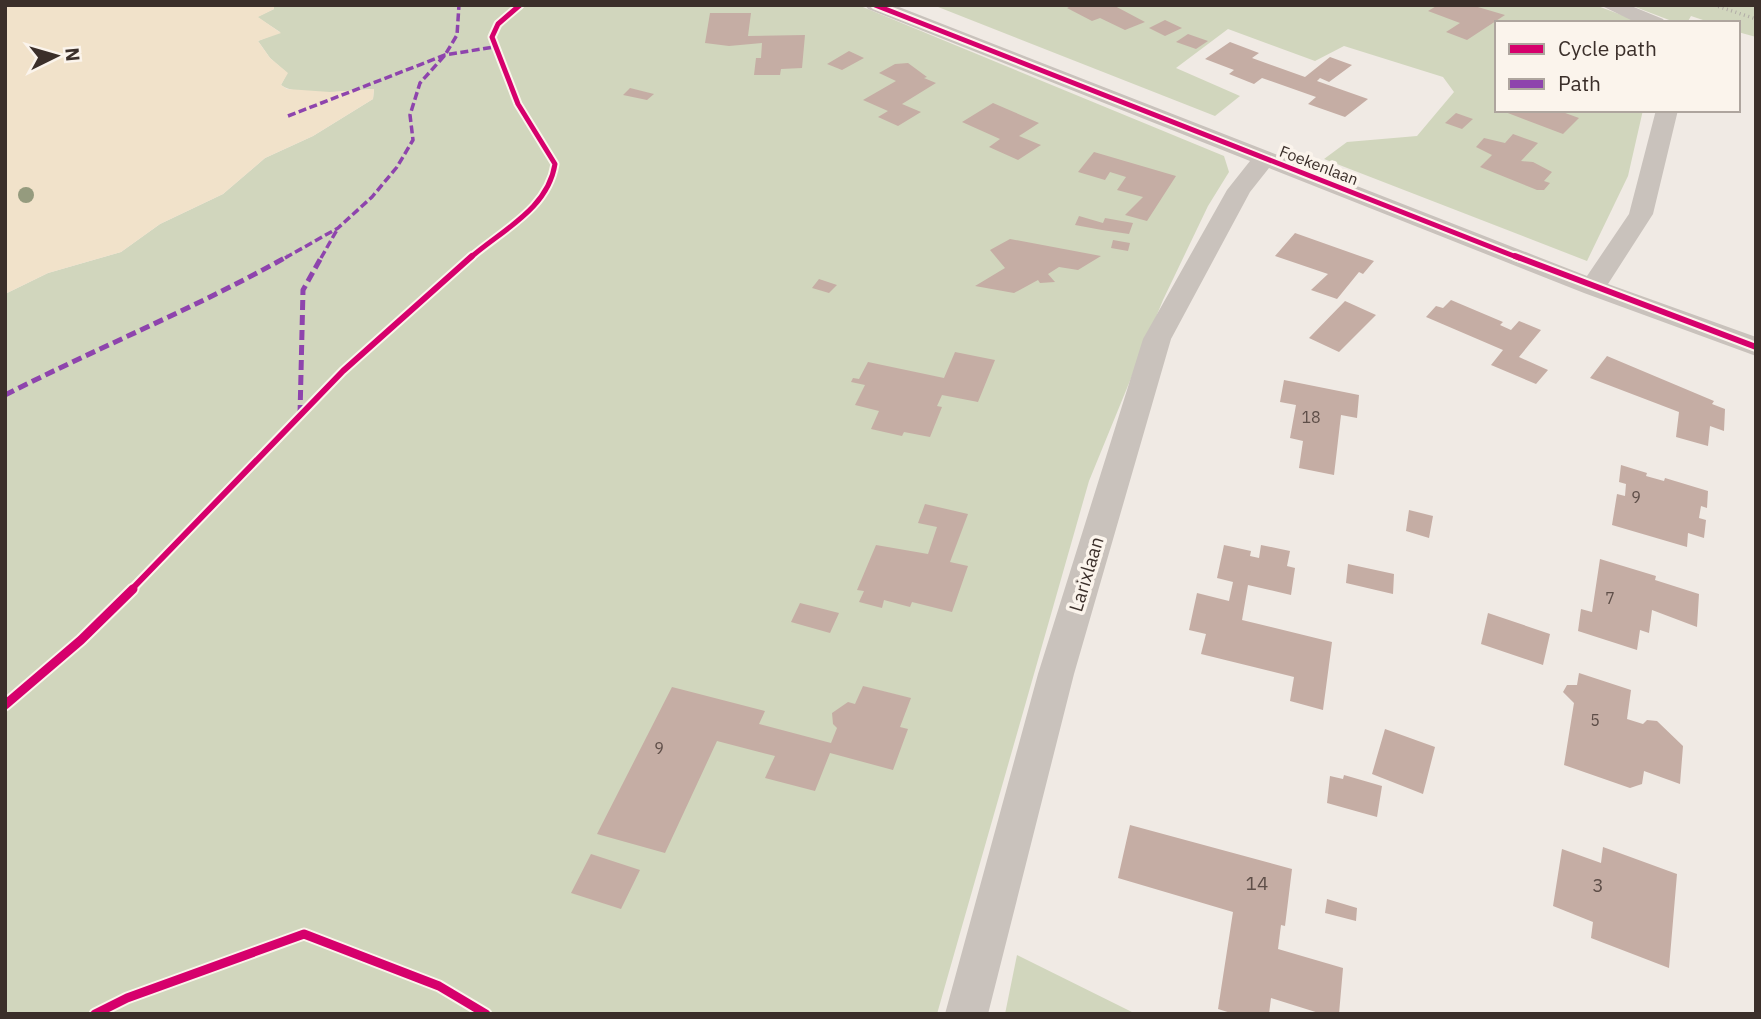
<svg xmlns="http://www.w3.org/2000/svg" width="1761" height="1019" viewBox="0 0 1761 1019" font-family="'IBM Plex Sans',sans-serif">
  <rect width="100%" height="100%" fill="#f0eae4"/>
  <path fill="#d1d6bd" d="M274 5H858L1224 156 1229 172 1208 206 1163 300 1089 481 937 1014H5V294L48 273 121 252 160 224 223 194 265 158 313 136 373 99 374 89C352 90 298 98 281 85L287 73 270 58 258 41 280 32 257 17 274 9Z
    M933 5H1595L1643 23H1497V110H1643L1628 176 1587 261 1324 159 1347 142 1417 136 1454 92 1443 77 1344 46 1315 61 1228 29 1176 68 1240 96 1215 116Z
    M1630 5H1756V37L1738 32V23H1712L1691 16 1687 23H1677Z
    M1017 955 1136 1014H1005Z"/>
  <path fill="#f1e2ca" d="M5 5H274V9L258 17 281 33 258 41 270 58 288 73 281 85 287 89 330 92 374 89 373 99 313 136 265 158 223 194 160 224 121 252 48 273 5 294Z"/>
  <path fill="#c5ada4" d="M1073 5H1113L1145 22 1125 30 1100 18 1092 21 1067 8Z
    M1438 5H1471L1505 15 1467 40 1446 32 1460 23 1428 11Z
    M710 13H751L748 36 805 35 802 68 781 69 780 75H754L756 58H761L762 43 729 46 705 43Z
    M1165 20 1182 28 1165 36 1149 28Z
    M1188 34 1208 41 1196 49 1176 42Z
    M1230 42 1259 53 1252 58 1305 77 1330 57 1352 65 1329 82 1320 78 1317 81 1368 99 1345 117 1308 104 1316 97 1262 78 1254 84 1229 74 1234 70 1205 59Z
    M849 51 864 58 842 70 827 64Z
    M908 63 927 77 924 78 936 83 902 104 921 112 898 126 878 117 888 111 863 100 896 81 879 73 895 64Z
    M630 88 654 94 647 100 623 95Z
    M993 103 1039 123 1019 136 1041 145 1018 160 989 147 1000 139 962 122Z
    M1500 110H1557L1579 118 1563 134Z
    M1456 113 1473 119 1462 129 1445 123Z
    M1513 134 1538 143 1521 161 1533 162 1552 172 1544 181 1550 183 1544 190H1537L1480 167 1492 155 1476 147 1484 138 1505 143Z
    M1094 152 1176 176 1147 221 1125 215 1143 197 1117 190 1126 177 1110 172 1105 180 1078 172Z
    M1079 216 1103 223 1105 218 1133 223 1129 234 1102 230 1075 225Z
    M1295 233 1374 261 1363 274 1359 272 1337 299 1311 290 1328 274 1275 256Z
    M1010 239 1101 256 1078 270 1059 267 1048 274 1055 282 1040 283 1038 280 1014 293 975 286 1005 268 990 250Z
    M1113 240 1130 243 1128 251 1111 248Z
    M819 279 837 285 829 293 812 288Z
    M1451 300 1503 322 1500 325 1511 330 1519 321 1541 330 1519 357 1548 370 1536 384 1491 365 1503 350 1426 317 1436 306 1443 308Z
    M1345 301 1376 315 1339 352 1309 338Z
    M955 352 995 360 978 402 942 395 937 406 942 407 930 437 904 432 902 436 871 429 879 411 855 405 865 385 851 382 853 378 859 379 868 362 944 378Z
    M1607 356 1714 401 1712 404 1725 409 1724 431 1710 426 1708 446 1676 437 1679 412 1590 378Z
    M1284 380 1359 395 1357 418 1341 415 1334 475 1299 468 1303 441 1290 438 1296 405 1280 402Z
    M1621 465 1647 473 1646 476 1664 481 1665 478 1708 491 1707 508 1701 506 1699 518 1706 520 1704 538 1688 533 1687 547 1612 525 1617 494 1625 496 1626 484 1619 482Z
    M925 504 968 514 950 562 968 566 952 612 912 602 910 607 884 600 882 608 859 602 864 591 857 590 876 545 928 554 937 527 918 523Z
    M1409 510 1433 516 1429 538 1406 531Z
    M1224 545 1251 551 1250 556 1259 558 1261 545 1290 551 1287 566 1295 568 1291 595 1248 585 1242 620 1332 642 1323 710 1290 701 1294 677 1201 654 1206 634 1189 630 1197 593 1229 601 1233 582 1217 578Z
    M1600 559 1656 576 1655 580 1699 594 1697 627 1652 610 1649 633 1640 630 1637 650 1578 631 1581 609 1592 612Z
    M1348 564 1394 574 1393 594 1346 583Z
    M800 603 839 613 830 633 791 622Z
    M1488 613 1550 634 1543 665 1481 644Z
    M1579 673 1631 690 1627 719 1643 724 1647 720 1657 721 1683 746 1680 784 1644 771 1642 784 1630 788 1564 765 1574 703 1563 692 1567 685H1577Z
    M863 686 911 698 900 727 908 729 893 770 830 753 815 791 765 778 775 756 717 741 665 853 597 834 672 687 765 711 759 724 831 743 837 728 833 724 832 713 848 702 855 704Z
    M1385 729 1435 747 1423 794 1372 774Z
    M1344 775 1382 786 1377 817 1327 803 1330 776 1343 779Z
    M1130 825 1292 869 1285 926 1281 925 1278 949 1343 968 1339 1014H1322L1271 998 1269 1014H1234L1218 1009 1233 912 1118 878Z
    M1603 847 1677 874 1669 968 1591 938 1593 922 1553 906 1562 849 1601 863Z
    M591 854 640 870 621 909 571 893Z
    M1327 899 1357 908 1356 921 1325 913Z"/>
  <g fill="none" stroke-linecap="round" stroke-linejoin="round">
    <path fill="#c9c2bc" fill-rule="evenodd" d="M865 5H894L1587 276 1629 214 1656 110H1678L1653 214 1608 284 1756 337V356L1584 293 1269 168 1250 192 1171 339 1074 674 988 1014H945L1038 674 1143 339 1227 190 1250 161 868 9Z
      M1600 5H1629L1663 19 1666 23H1637Z"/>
    <path stroke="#b1aba6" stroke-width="3.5" stroke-dasharray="1 3.5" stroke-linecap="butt" d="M1714 5 1756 19"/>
    <path stroke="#8e44ad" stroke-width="3.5" stroke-dasharray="8 3.5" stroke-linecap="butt" d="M288 116 445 55 494 47
      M285 258 338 228 372 197 397 167 413 140 410 115 420 83 445 55 457 35 459 5
      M321 258 338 228"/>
    <path stroke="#8e44ad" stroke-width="5" stroke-dasharray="10 5" stroke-linecap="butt" d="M5 395C99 347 196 308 288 256
      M300 415 303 290 322 256"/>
    <defs>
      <path id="cycleway-far2" d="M875 5 1519 258
        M470 258C502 230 548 209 555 164L518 104 492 37 498 24 520 5"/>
      <path id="cycleway-far1" d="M1515 256 1756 347
        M131 590 343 371 472 256"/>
      <path id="cycleway" d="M5 705 81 640 133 589
        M95 1014 127 998 304 934 439 986 486 1014"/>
    </defs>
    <use href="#cycleway-far2" stroke="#fbf4ec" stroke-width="9"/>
    <use href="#cycleway-far1" stroke="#fbf4ec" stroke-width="10"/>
    <use href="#cycleway" stroke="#fbf4ec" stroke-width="13"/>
    <use href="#cycleway-far2" stroke="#d6006c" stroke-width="5"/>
    <use href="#cycleway-far1" stroke="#d6006c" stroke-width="6"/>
    <use href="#cycleway" stroke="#d6006c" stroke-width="9"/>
  </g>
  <circle fill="#959b7e" cx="26" cy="195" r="8"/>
  <g text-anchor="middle" stroke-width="7" stroke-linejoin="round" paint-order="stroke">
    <g font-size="16" fill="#3b2f2a" stroke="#fbf4ec">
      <text transform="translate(1319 165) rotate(21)" y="6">Foekenlaan</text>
    </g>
    <g font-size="16" fill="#5e4e48">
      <text x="1311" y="423">18</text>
      <text x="1636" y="503">9</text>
      <text x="1610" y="604">7</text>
      <text x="1595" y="726">5</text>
      <text x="659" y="754">9</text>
    </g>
    <g font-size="19" fill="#3b2f2a" stroke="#fbf4ec">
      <text transform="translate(1086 574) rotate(-73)" y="7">Larixlaan</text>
    </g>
    <g font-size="19" fill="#5e4e48">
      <text x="1257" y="890">14</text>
      <text x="1598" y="892">3</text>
    </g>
  </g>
  <rect width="1761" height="1019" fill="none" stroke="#3b2f2a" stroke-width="14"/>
  <rect x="1495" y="21" width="245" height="91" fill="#fbf4ec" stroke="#aea59e" stroke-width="2"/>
  <rect x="1509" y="44" width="35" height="10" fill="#d6006c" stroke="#aea59e" stroke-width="2"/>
  <text x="1558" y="56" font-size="21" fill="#3b2f2a">Cycle path</text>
  <rect x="1509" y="79" width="35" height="10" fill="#8e44ad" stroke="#aea59e" stroke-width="2"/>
  <text x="1558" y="91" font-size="21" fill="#3b2f2a">Path</text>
  <g transform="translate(56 56) rotate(85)" stroke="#fbf4ec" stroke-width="5" paint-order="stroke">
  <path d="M0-5L12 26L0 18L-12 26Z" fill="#3b2f2a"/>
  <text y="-10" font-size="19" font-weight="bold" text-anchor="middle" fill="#3b2f2a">N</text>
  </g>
</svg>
